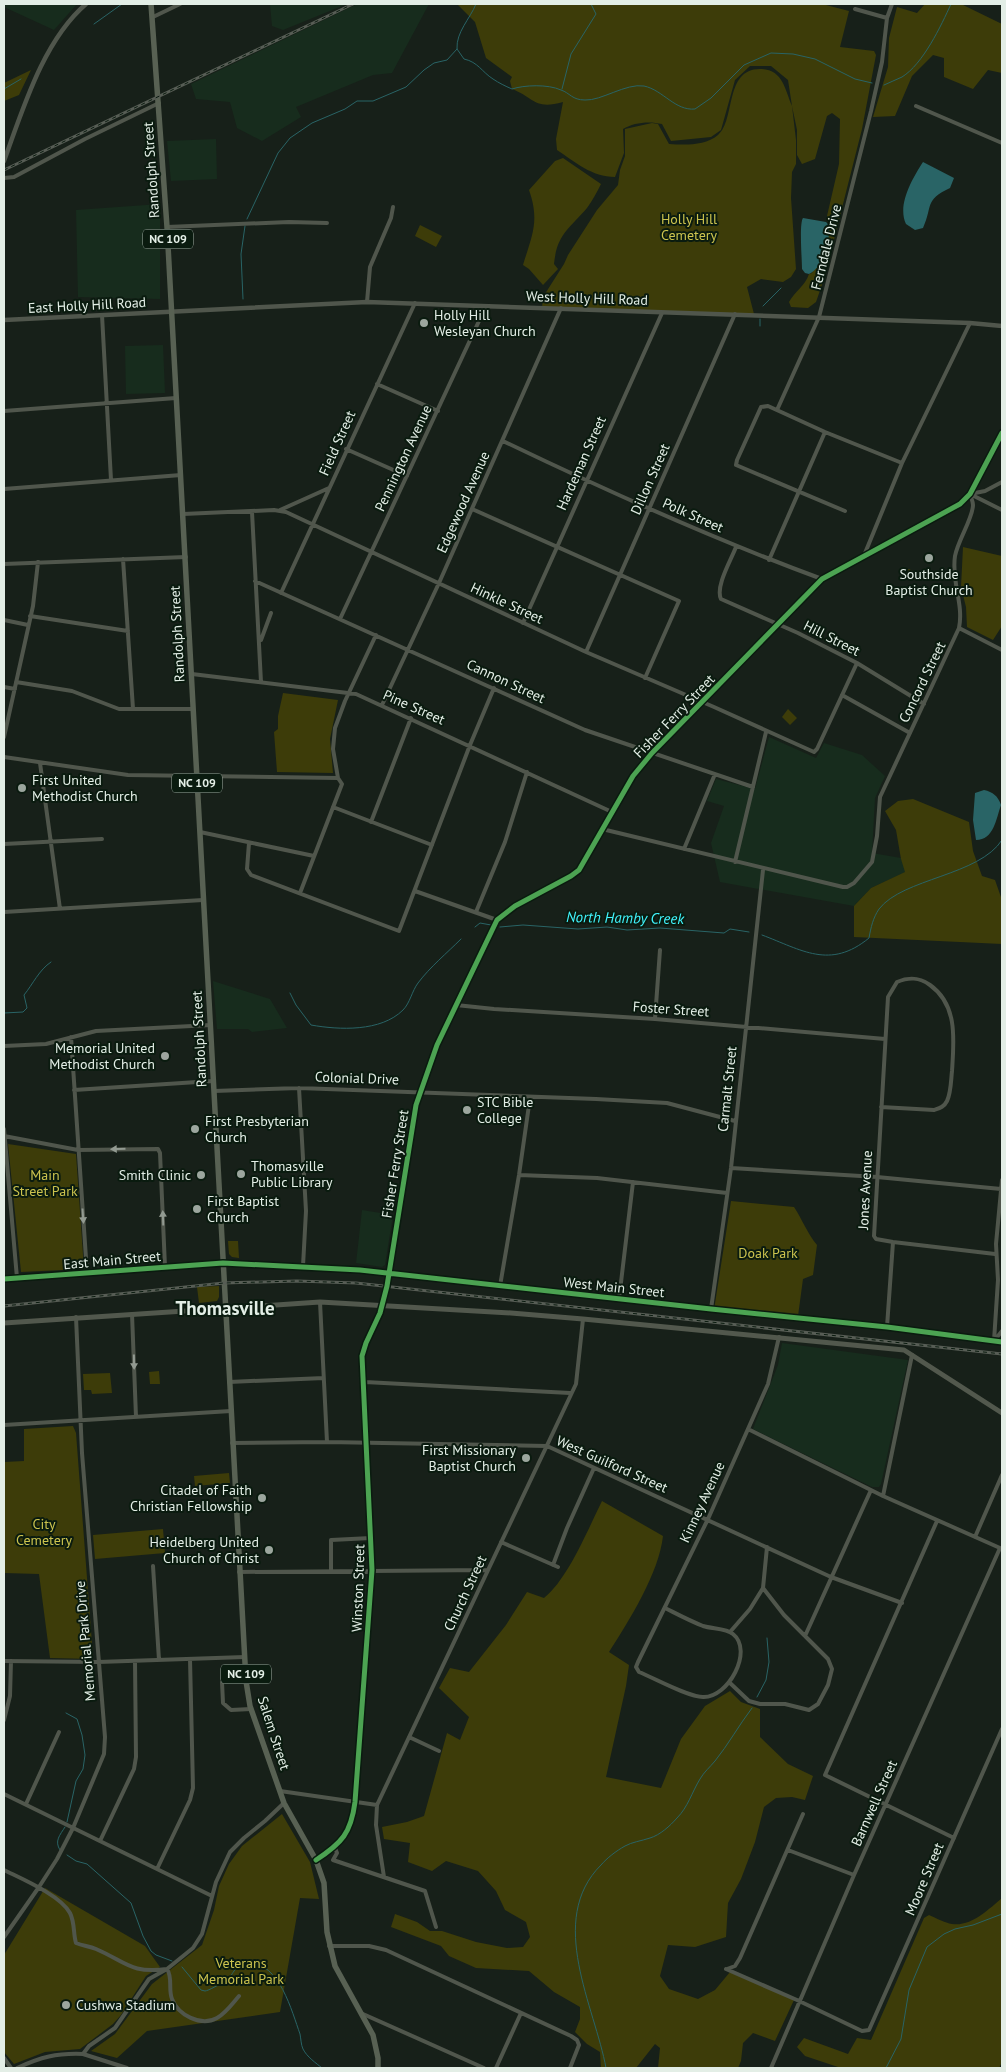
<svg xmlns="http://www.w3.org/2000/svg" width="1006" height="2072" viewBox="0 0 1006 2072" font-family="'PT Sans',sans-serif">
  <rect width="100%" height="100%" fill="#172019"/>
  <path fill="#172c1d" d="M4 4H77L54 30 4 7Z
    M270 4H347L283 30 272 26Z
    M357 4H429L392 73 373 75 296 107 301 117 262 141 237 128 230 102 196 99 191 84Z
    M216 139 217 179 171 181 167 141Z
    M160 204V299L78 297 76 210Z
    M163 345 165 393 126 394 125 346Z
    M769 737 816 758 824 743 862 755 885 776 875 798 872 853 901 858 906 872 871 888 854 906 720 882 711 843 724 806 707 801 716 779 755 789Z
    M213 981 270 999 287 1028 252 1032 248 1029H217Z
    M362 1210 393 1215 385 1265 382 1267 356 1263Z
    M782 1343 908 1360 881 1484 879 1487H872L753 1429 778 1365Z"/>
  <path fill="#3d3c09" d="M457 4H822L849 11 840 47 874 51 876 55 862 129 824 279 816 302 808 308 791 307 789 302C795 291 805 286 809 274L812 273 829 229 827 216 839 164 840 119 832 113 827 116 815 159 802 164 797 155V130L792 106 796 140V164L792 172 791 198 796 269 791 277 783 282 761 279 747 287 754 314 542 308 543 297 564 264 568 255 597 210 618 185 620 170 625 156V129L652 123 658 124 669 144C685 145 705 146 718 135 736 120 724 69 760 69 783 69 785 90 792 106L788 80 771 66H750L735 80 721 130 711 137 671 141 662 124C650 121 634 122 623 129L624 153 615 177C592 177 575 162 557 150L556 139 563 102C534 110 535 98 512 89L510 81 512 77 486 58 475 22Z
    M925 4H961L1002 24V73L988 70 973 89 944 77V58L933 55 912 76 895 116 873 117 888 67 889 38 897 7 917 13Z
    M31 70 19 95 4 101V83Z
    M563 158 601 184C597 192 592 201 587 208 569 229 557 234 554 264L558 269 543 285 529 269 523 265C532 235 540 221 529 190L555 161Z
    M420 225 442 236 436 247 415 236Z
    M963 547 1002 556V626L993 640 967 627 966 607 961 587Z
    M909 569 920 575 916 579H908L904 572Z
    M283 693 338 700 330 739 333 773 277 772 274 732 278 729V716Z
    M788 709 797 718 790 725 782 717Z
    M913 799 969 822 973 851 982 876 995 880 1002 900V944L854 937V906L871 888 905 872 901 859 896 830 885 811 898 801Z
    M8 1144 76 1154 84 1269 21 1272Z
    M731 1201 794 1207C802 1219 807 1233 817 1245L813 1275 803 1279 798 1316 714 1310Z
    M228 1241H238L239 1258 232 1257 229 1254Z
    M219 1286V1297L217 1301 199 1303 197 1287Z
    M159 1371 160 1384H150L149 1372Z
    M110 1373 112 1393 92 1394 91 1390H84L83 1374Z
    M73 1426 76 1433 93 1657 92 1659 50 1658 39 1574 4 1573V1462L24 1461V1429Z
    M229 1473 230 1483 195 1486 194 1476Z
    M602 1501 663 1536C659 1573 629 1621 609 1652L629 1665 626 1686 606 1777 661 1788 681 1739 705 1706 730 1691 741 1702 760 1709V1737L788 1764 813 1776 805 1800 792 1797 776 1798 764 1807 755 1842 741 1879 728 1903 726 1937 695 1947 668 1945 660 1976 669 1989 698 1999 715 1990 730 1972 794 2000 775 2041 753 2033 743 2043 741 2061 738 2068H658L660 2048 655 2044 636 2068H601L600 2052 587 2044 575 2032 580 2019V2007L554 1992 529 1971 476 1968 449 1956 441 1946 391 1927 395 1914 417 1922 430 1931H442L476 1942 507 1948 523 1947 530 1937 526 1922 505 1910 496 1891 478 1871 446 1861 432 1871 408 1862 410 1843 384 1839 382 1827 407 1822 424 1816 447 1733 460 1740 469 1717 439 1688 450 1668 469 1672 506 1625 527 1592 544 1598C568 1579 588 1529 602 1501Z
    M163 1529 165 1553 95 1559 93 1535Z
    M282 1814 310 1862 319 1899 300 1898 280 2012 147 2031 117 2058 91 2051 115 2034 152 1984 202 1945 214 1910 219 1886 229 1864 242 1846Z
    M45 1888 145 1946 160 1967 146 1976 121 2015 113 2024 80 2049 45 2052 14 2064 4 2052V1955Z
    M1002 1898V2062L999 2068H841L805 2056 797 2047 804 2038 848 2054 857 2038 871 2040 924 1918 929 1915C936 1918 945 1923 952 1924 971 1927 989 1909 1002 1898Z"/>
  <path fill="#296466" d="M923 162 954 178 950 188C924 200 933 206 923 228L915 230 906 224C897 205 912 179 923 162Z
    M803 218 826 222 829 225C830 241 825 266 809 274L805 273 802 269C802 259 799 224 803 218Z
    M984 790C993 792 998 796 1001 805 996 819 994 840 976 840L973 820 975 793Z"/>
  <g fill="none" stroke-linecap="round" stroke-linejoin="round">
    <path stroke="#296466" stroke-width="1" d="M476 4C470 19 456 32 457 49L464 59C478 62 482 72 493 79 499 83 505 86 512 89 524 85 548 84 561 90 570 93 572 100 585 100 601 101 626 83 644 86 663 90 675 111 695 109L711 98 744 65 771 53 793 54 815 59 855 79 872 83
      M94 24 122 4
      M884 85C890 82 896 80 902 77 923 64 941 26 951 4
      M4 89 21 79
      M562 89 571 54 596 14 591 4
      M247 219 278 153 290 138 312 123 345 109 357 101H373L406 87 424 70 434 63 447 60 457 49
      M243 299 241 254 245 226
      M763 306 781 288
      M760 319V326
      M475 927 480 923 491 925
      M500 927 523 925 578 929 607 927 627 930 660 928 724 933 730 929 749 932
      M762 935C802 950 830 970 869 938 871 927 873 918 879 909 903 878 979 876 1002 840
      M290 993 296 1005 311 1025C339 1030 381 1032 403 1010 410 1003 412 991 418 983 430 967 447 953 461 939
      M4 1013 23 1012 27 1008 24 995C33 984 39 970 51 962
      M757 1697 766 1680 769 1662 767 1638
      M66 1713 77 1719 82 1735 85 1755 83 1769 76 1781 67 1822
      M60 1850C54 1841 60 1835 65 1827
      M67 1855 76 1861 87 1864 131 1903 143 1936 151 1951 156 1955 172 1961
      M182 1967 201 1990 205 1991C208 1991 222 1983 225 1981 235 1976 231 1965 249 1964 279 1961 292 2012 300 2034 301 2039 301 2045 303 2049 307 2057 316 2063 322 2068
      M606 2068C595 2007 546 1920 601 1865 607 1858 616 1851 625 1846 632 1842 641 1841 650 1838 660 1835 670 1826 677 1818 688 1807 692 1792 700 1779 704 1772 710 1767 715 1761 728 1745 739 1725 752 1708
      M886 2068 901 2039 909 1990 927 1947 944 1934 955 1929 973 1925 1002 1914"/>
    <path stroke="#50564c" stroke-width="4" d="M855 9 887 18
      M153 17 180 4
      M916 106 1002 143
      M4 178 14 177 85 139 159 103
      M167 227 289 222 327 223
      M367 302 370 267 391 218 393 207
      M102 315 111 480
      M377 384 438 411
      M777 410 819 317 871 111 882 62 887 18 892 4
      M4 411 176 398
      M503 441C607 491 713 539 822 579
      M346 449 407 476
      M4 489 181 475
      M970 494 1002 510
      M970 494 985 491 1002 482
      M472 509 679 601 645 678
      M280 510 329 488
      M845 511 736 465 737 460 761 407 768 406 825 432 902 463
      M252 512 261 682
      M183 514 274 510 286 512 586 652 714 707 814 752 817 749 857 663
      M736 547C731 560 715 587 721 599L798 633 857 663 924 704
      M863 558 902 463 970 323
      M123 559 133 709
      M769 560 825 432
      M4 564 186 557
      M255 581 585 730 753 787
      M281 593 415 303
      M30 616 128 631
      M340 619 486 306
      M4 620 28 625
      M523 623 662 313
      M959 628 1002 650
      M261 640 271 613
      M586 652 735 314
      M192 674 356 694 612 812
      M16 682 72 691 119 709H193
      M4 687 15 689
      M842 695 910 733
      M382 705 439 583 561 308
      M4 737 33 606 38 562
      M4 757 128 775 338 778
      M40 763 60 909
      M333 807 432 845
      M371 822 411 718
      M602 829 843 887H847L854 883 872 862 877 836 880 797 959 628C964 604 951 581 955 556 958 540 973 518 973 505 973 501 971 498 970 494
      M200 832 314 856
      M249 843 247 869 251 875 399 931 470 745 494 688
      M4 844 102 839
      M684 849 715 774
      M735 862 766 732
      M415 891 497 920
      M300 893 342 784 338 778 333 749 335 728 345 701 376 635
      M4 912 203 900
      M476 912 505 842 527 772
      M456 1005 494 1009 655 1019 885 1039
      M655 1019 660 950
      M71 1037 87 1273
      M4 1046 46 1044 96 1031 211 1025
      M299 1088 306 1211 303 1266
      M74 1090 213 1081
      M214 1091 299 1088 596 1099 667 1103 735 1121
      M881 1107 934 1110C940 1108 944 1107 947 1101 951 1093 951 1080 952 1071 954 1040 958 1005 930 985 919 977 909 977 897 982L888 997 874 1236 876 1239 893 1242 995 1254
      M4 1129 17 1278
      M4 1136 78 1150 158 1149 160 1153 165 1267
      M731 1168 877 1177 1001 1189
      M519 1175 597 1178 727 1193
      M500 1286 519 1175 530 1098
      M619 1299 633 1182
      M320 1302 327 1442
      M711 1309 731 1168 763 870
      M132 1314 136 1417
      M887 1327 893 1242
      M994 1341 998 1280 996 1244 1002 1180
      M994 1341 1002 1331
      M229 1382 324 1378
      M365 1382 570 1393
      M4 1425 231 1411
      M748 1429 883 1496 1000 1548
      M232 1443 327 1442 547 1446 831 1577 902 1603
      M883 1496 912 1355
      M937 1521 825 1775 954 1838
      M975 1537 1002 1475
      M501 1542 558 1567
      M553 1565 567 1528 594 1468
      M153 1566 159 1660
      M331 1571V1540L371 1538
      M239 1572 487 1570
      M665 1608C677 1614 690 1621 703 1626 712 1629 726 1628 733 1634 754 1651 728 1698 703 1697 688 1697 654 1678 639 1672L636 1667 638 1662 708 1519 768 1384 779 1337
      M730 1632 750 1609 763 1588 767 1547
      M805 1636 871 1490
      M4 1661 98 1662 245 1657
      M246 1678 228 1679 222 1682 223 1703 231 1710 251 1709
      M730 1683 749 1701 760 1704H785L809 1710 818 1704 828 1685 832 1669 828 1659 784 1615 763 1588
      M4 1720 10 1696 11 1661
      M409 1737 439 1751
      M280 1791 377 1805
      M4 1794 212 1896
      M26 1804 59 1732
      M100 1841 134 1769 136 1757 135 1661
      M335 1848 337 1853 333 1860 425 1891 436 1927
      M788 1850 854 1875
      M316 1860C333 1849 347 1839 353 1819L372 1570 362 1356 383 1305
      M157 1869 190 1800 193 1788 190 1659
      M4 1870C22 1879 60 1895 70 1913 75 1923 73 1933 76 1943 83 1946 89 1946 96 1949 126 1962 131 1974 167 1969 173 1978 168 1989 172 1999 178 2015 201 2027 217 2018 226 2013 232 2004 239 1996
      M384 1877 376 1825 377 1805 576 1384 583 1319
      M4 1937 39 1887 57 1859 73 1828 104 1754 105 1737 82 1453 76 1317
      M329 1946H369L386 1950 571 2036 577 2040 579 2045 570 2068
      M726 1969 797 2000 862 2031 869 2030 1002 1729
      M727 1969 735 1966 740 1958 803 1814
      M363 2014 484 2068
      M83 2054 127 2068
      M4 2058 11 2068
      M17 2068C41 2057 56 2053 83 2054L89 2046 115 2028 149 1979 167 1969 193 1948 202 1934 216 1882 230 1852 244 1838 265 1821 284 1803
      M496 2068 521 2013
      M771 2068 854 1875 1000 1548"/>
    <path stroke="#50564c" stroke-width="4.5" d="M4 161C23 109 43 41 86 4
      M4 320 367 302 970 323 1002 326
      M4 1279 223 1263 360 1270 711 1309 887 1327 1002 1342
      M383 1305 390 1273 416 1105 437 1045 497 920 515 906 571 876 579 870 633 776 652 753 822 579 960 504 970 494 1002 433"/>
    <path stroke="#52584d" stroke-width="5" d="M4 1323 320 1302 511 1313 583 1319 904 1350 1002 1413"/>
    <path stroke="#586153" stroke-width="5.5" d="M151 4 167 227 246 1681 250 1706 284 1803 316 1860 324 1883 327 1932 335 1966 373 2035 378 2058V2068"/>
    <defs>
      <path id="rail" d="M4 170 353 4
        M4 1306 224 1283 297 1281 356 1283 1002 1354"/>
    </defs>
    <use href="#rail" stroke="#575d55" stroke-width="3"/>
    <use href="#rail" stroke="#0a1b0f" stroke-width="1" stroke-dasharray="4" stroke-linecap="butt"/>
    <defs>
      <path id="cycleway" d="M4 1279 223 1263 360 1270 711 1309 887 1327 1002 1342
        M316 1860C342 1843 351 1833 355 1802L372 1570 362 1356 366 1343 380 1313 387 1286 416 1105 437 1045 497 920 515 906 571 876 579 870 633 776 652 753 822 579 960 504 970 494 1002 433"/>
    </defs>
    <use href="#cycleway" stroke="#0a1b0f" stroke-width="8"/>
    <use href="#cycleway" stroke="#4ca352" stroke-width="5"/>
  </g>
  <defs><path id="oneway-solid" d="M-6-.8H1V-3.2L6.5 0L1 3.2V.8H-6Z" transform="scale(1.25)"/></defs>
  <g fill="#929a91">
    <use href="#oneway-solid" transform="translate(118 1149) rotate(178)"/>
    <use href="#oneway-solid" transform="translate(83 1216) rotate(86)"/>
    <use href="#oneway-solid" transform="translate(163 1218) rotate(-92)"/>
    <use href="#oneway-solid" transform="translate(134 1362) rotate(89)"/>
  </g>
  <g fill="#9ca69e" stroke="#0a1b0f" stroke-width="2">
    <circle cx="424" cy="323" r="5"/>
    <circle cx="929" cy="558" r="5"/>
    <circle cx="22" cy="788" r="5"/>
    <circle cx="165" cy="1056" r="5"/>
    <circle cx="467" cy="1110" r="5"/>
    <circle cx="195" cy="1129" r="5"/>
    <circle cx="241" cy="1174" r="5"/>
    <circle cx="201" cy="1175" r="5"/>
    <circle cx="197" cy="1209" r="5"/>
    <circle cx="526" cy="1458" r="5"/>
    <circle cx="262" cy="1498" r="5"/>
    <circle cx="269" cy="1550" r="5"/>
    <circle cx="66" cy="2005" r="5"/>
  </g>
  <g text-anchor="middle" stroke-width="4" stroke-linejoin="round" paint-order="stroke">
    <g fill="#0a1b0f" stroke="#a2afa6" stroke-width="1">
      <rect x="143" y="229.5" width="50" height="19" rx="4"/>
      <rect x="172" y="773.5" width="50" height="19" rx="4"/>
      <rect x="221" y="1664.5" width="50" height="19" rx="4"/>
    </g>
    <g font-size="12" font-weight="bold" fill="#e3eee6">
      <text x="168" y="243">NC 109</text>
      <text x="197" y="787">NC 109</text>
      <text x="246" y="1678">NC 109</text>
    </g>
    <g font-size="14" fill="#e3eee6" stroke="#0a1b0f">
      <text transform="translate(151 170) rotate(-94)" y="5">Randolph Street</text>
      <text transform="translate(826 247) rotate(-76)" y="5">Ferndale Drive</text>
      <text transform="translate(587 298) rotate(2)" y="5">West Holly Hill Road</text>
      <text transform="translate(87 305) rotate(-3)" y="5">East Holly Hill Road</text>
      <text transform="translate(337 443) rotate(-66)" y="5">Field Street</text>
      <text transform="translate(403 458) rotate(-65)" y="5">Pennington Avenue</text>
      <text transform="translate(581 463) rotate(-66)" y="5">Hardeman Street</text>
      <text transform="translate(650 479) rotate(-66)" y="5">Dillon Street</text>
      <text transform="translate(463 502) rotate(-66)" y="5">Edgewood Avenue</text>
      <text transform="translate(693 515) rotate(24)" y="5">Polk Street</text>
      <text transform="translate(507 603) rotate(25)" y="5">Hinkle Street</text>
      <text transform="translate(177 634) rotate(-93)" y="5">Randolph Street</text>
      <text transform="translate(832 638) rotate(27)" y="5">Hill Street</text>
      <text transform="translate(506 681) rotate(25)" y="5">Cannon Street</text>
      <text transform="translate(922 682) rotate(-64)" y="5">Concord Street</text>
      <text transform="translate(414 707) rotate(24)" y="5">Pine Street</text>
      <text transform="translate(674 716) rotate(-46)" y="5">Fisher Ferry Street</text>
      <text transform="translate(671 1009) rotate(4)" y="5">Foster Street</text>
      <text transform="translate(199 1039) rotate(-93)" y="5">Randolph Street</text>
      <text transform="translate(357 1078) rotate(2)" y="5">Colonial Drive</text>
      <text transform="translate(727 1089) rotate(-84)" y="5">Carmalt Street</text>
      <text transform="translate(395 1164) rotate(-81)" y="5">Fisher Ferry Street</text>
      <text transform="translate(865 1190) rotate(-87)" y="5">Jones Avenue</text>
      <text transform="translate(112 1260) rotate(-5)" y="5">East Main Street</text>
      <text transform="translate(614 1287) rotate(6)" y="5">West Main Street</text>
      <text transform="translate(612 1464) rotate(24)" y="5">West Guilford Street</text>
      <text transform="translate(702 1502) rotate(-65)" y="5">Kinney Avenue</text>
      <text transform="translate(358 1588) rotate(-88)" y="5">Winston Street</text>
      <text transform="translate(465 1593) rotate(-65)" y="5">Church Street</text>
      <text transform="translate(85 1641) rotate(-95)" y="5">Memorial Park Drive</text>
      <text transform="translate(274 1733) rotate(72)" y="5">Salem Street</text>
      <text transform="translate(874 1803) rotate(-66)" y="5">Barnwell Street</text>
      <text transform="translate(924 1879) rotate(-67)" y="5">Moore Street</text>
    </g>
    <g font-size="14" fill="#ccc34e" stroke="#0a1b0f">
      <text x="689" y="224">Holly Hill<tspan x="689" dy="16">Cemetery</tspan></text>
      <text x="45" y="1180">Main<tspan x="45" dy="16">Street Park</tspan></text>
      <text x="768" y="1258">Doak Park</text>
      <text x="44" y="1529">City<tspan x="44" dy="16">Cemetery</tspan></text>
      <text x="241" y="1968">Veterans<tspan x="241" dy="16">Memorial Park</tspan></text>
    </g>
    <g font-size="14" fill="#e3eee6" stroke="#0a1b0f" text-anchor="start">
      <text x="434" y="320">Holly Hill<tspan x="434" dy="16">Wesleyan Church</tspan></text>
      <text x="929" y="579" text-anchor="middle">Southside<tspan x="929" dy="16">Baptist Church</tspan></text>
      <text x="32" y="785">First United<tspan x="32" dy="16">Methodist Church</tspan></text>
      <text x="155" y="1053" text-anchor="end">Memorial United<tspan x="155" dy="16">Methodist Church</tspan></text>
      <text x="477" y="1107">STC Bible<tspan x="477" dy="16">College</tspan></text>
      <text x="205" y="1126">First Presbyterian<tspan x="205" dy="16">Church</tspan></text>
      <text x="251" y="1171">Thomasville<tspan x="251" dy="16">Public Library</tspan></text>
      <text x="191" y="1180" text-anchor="end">Smith Clinic</text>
      <text x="207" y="1206">First Baptist<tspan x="207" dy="16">Church</tspan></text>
      <text x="516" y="1455" text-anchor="end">First Missionary<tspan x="516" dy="16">Baptist Church</tspan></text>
      <text x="252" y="1495" text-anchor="end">Citadel of Faith<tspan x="252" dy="16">Christian Fellowship</tspan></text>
      <text x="259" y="1547" text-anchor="end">Heidelberg United<tspan x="259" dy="16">Church of Christ</tspan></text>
      <text x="76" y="2010">Cushwa Stadium</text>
    </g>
    <g font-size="15" font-style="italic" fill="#41f4fd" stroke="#0a1b0f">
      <text transform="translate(625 918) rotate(1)" y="5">North Hamby Creek</text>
    </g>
    <g font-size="19" font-weight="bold" fill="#e3eee6" stroke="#0a1b0f">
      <text x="225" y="1315">Thomasville</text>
    </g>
  </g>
  <rect width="1006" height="2072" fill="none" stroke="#e3eee6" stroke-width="10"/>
</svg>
